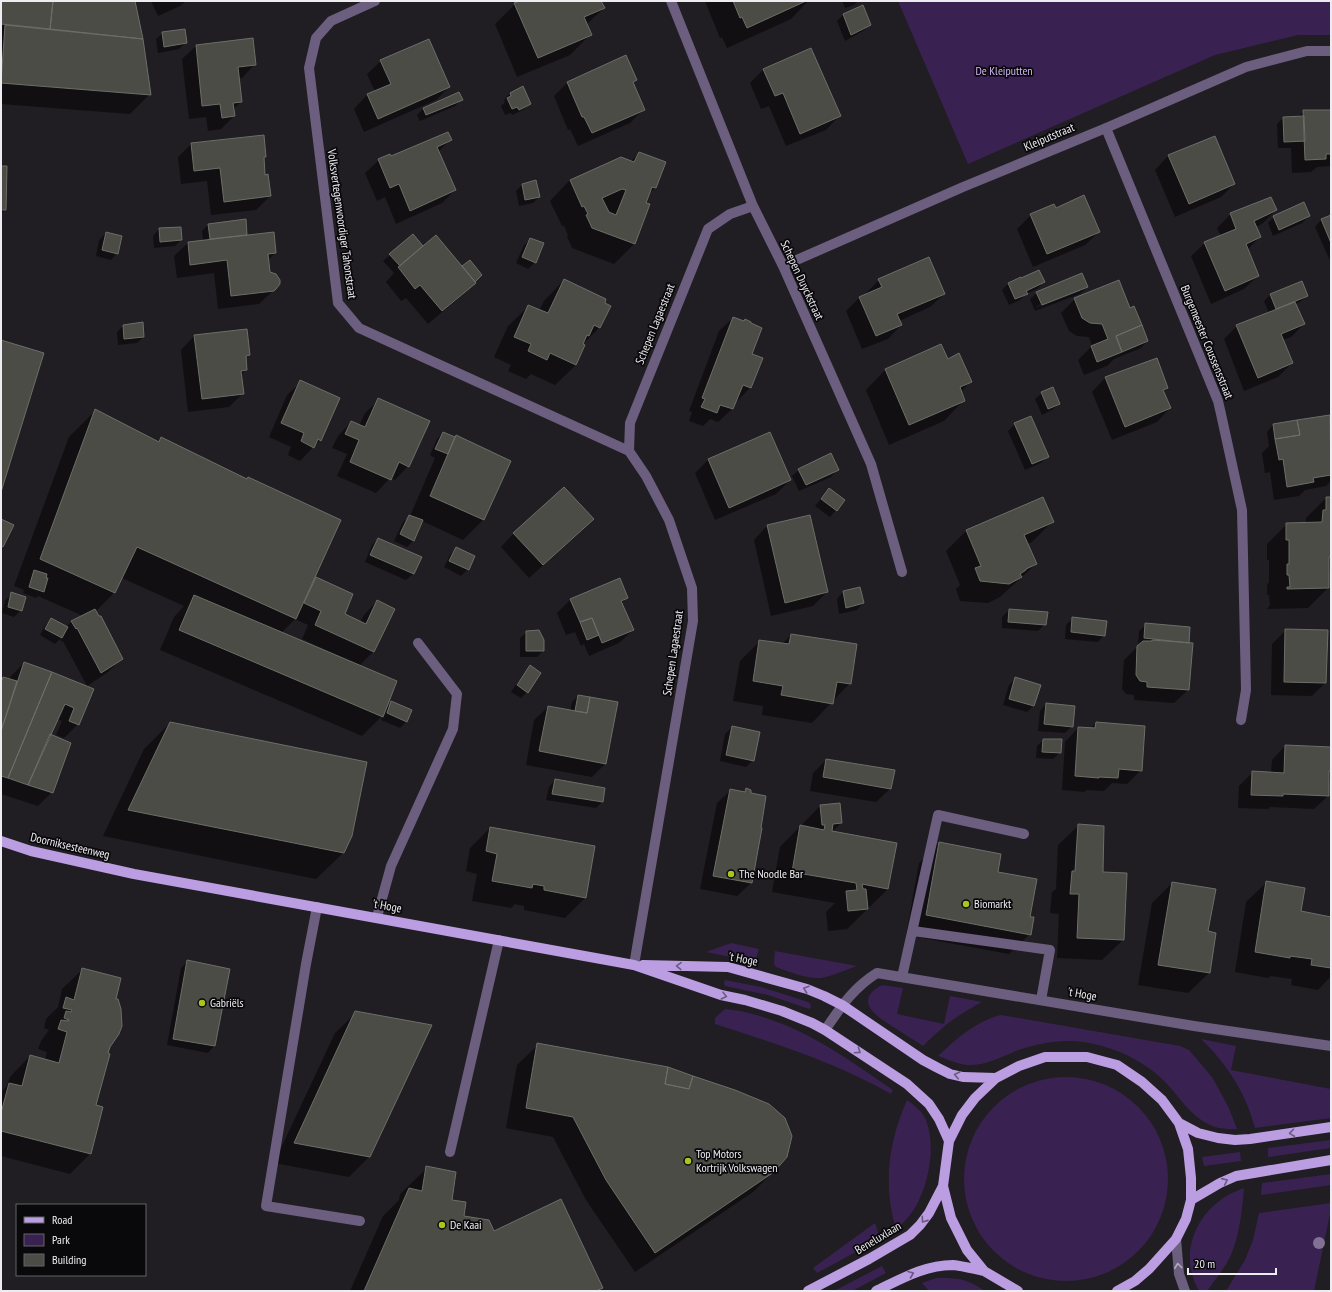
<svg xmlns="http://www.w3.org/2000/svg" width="1332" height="1292" viewBox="0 0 1332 1292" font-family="'PT Sans Narrow',sans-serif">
  <rect width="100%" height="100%" fill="#201d23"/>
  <path fill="#392252" d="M898 1H1331V35H1298L1215 55 968 164Z
    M731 943 759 949 755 962 706 952Z
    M775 951 857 966C845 970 833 976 821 978 806 979 790 972 776 967L774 964Z
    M725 980 761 987 805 1001 810 1003 811 1007 809 1009 768 995 725 986 724 983Z
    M882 985 903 988 897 1014 944 1024 950 996 982 1002C957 1015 942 1027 923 1046 914 1040 904 1034 895 1028 877 1017 852 1001 882 985Z
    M725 1009C734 1010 743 1011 752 1014 805 1027 849 1060 893 1090L891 1094C834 1062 777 1044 715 1024V1018Z
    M1001 1015 1180 1046 1189 1050 1212 1077 1228 1106 1237 1129C1231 1129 1224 1129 1219 1128 1191 1121 1180 1095 1160 1077 1143 1062 1124 1052 1102 1046 1072 1037 1044 1041 1016 1051 999 1058 985 1066 967 1065 957 1064 947 1059 938 1056 956 1039 976 1021 1001 1015Z
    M1201 1039 1236 1046 1231 1070 1331 1089V1118L1255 1128C1246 1093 1227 1064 1201 1039Z
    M964 1179a102 102 0 1 1 204 0a102 102 0 1 1-204 0Z
    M907 1100C914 1105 923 1112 926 1120 936 1145 929 1183 916 1206 911 1215 903 1223 896 1230 883 1185 888 1143 907 1100Z
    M1331 1140V1148L1268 1157V1148Z
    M1240 1152 1241 1161 1204 1166 1202 1157Z
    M1331 1174V1185L1261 1195 1262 1183Z
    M1244 1188C1242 1210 1240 1234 1231 1255 1225 1268 1215 1280 1207 1291H1199C1175 1249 1201 1202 1244 1188Z
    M1331 1203V1209L1314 1291H1226L1245 1260 1253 1240 1259 1213Z
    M875 1223 880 1239 817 1273 813 1268Z
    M882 1266 886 1273 852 1291H834Z
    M936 1278C959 1278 965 1278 985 1291H929L922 1283Z"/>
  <path fill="#0007" fill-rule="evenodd" d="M1 1H134L142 39 150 94 130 114 1 104Z
    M151 1H186L180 6 158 16Z
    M522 1H600L604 8 586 25 590 35 570 55 517 77 495 24 515 4Z
    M705 1H808L791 19 727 48 722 37 720 38Z
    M842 1H858L854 5 845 8Z
    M862 7 870 25 863 31 845 41 837 21 843 15Z
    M163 33 185 43 179 49 158 53 156 39Z
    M253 40 255 64 242 78H238L241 102 233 109 234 116 221 129 208 131 206 117 189 119 182 59 196 46Z
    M811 50 839 116 826 130 786 146 769 106 761 109 750 83 763 70Z
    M381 61 449 87 436 100 364 132 354 109 367 95 375 92 367 74Z
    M636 80 633 83 644 109 630 123 578 146 570 129 568 130 554 96 567 83Z
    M510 93 530 104 523 110 512 115 511 113 505 115 501 106 505 102 504 100Z
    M461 100 455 106 420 121 417 115 424 108Z
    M1304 111H1331V166L1317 167 1311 172 1292 173 1291 148H1278L1277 124 1283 118 1298 117Z
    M1214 137 1234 184 1221 197 1175 217 1155 170 1168 156Z
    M450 140 438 152 455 190 442 203 396 224 385 197 377 201 365 173 379 160Z
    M191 144 265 157 263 159 264 176 270 196 256 210 211 215 207 181 181 184 178 157Z
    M639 153 665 163 655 188 648 194 634 244 614 264 572 248 567 236 568 235 564 226H562L550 201 570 180 630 162Z
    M1 167 5 210 1 214Z
    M522 185 539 197 533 203 519 206 516 191Z
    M1055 209 1099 232 1085 245 1033 267 1017 229 1031 215Z
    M1276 210 1262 224 1256 227 1260 237 1247 250 1258 276 1244 289 1211 304 1191 256 1205 243 1221 236 1217 228 1231 214Z
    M1309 216 1302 223 1273 236 1268 223 1274 217Z
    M1331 216V263L1315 227 1321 220Z
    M245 220 246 236 275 253 268 260 269 272 275 289 259 304 218 309 214 273 177 278 174 256 188 243 203 241 202 231 208 225Z
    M159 229 181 240 175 246 154 248 153 236Z
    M106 233 117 253 111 260 96 256 99 240Z
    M531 239 535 262 528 269 516 263 524 245Z
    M423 248 462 268 470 262 474 283 461 296 428 324 406 298 401 301 386 282 394 273 383 261 390 255Z
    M564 280 599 328 582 345 576 365 555 385 531 374 526 379 508 371 511 365 494 357 508 326 529 306 539 311 544 301Z
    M879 280 944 294 930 307 899 321 901 325 888 339 862 349 846 311 859 298 866 295V293Z
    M1044 282 1037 289 1026 294 1020 300 1009 305 1002 290 1008 284Z
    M1301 282 1307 296 1300 302 1295 304 1304 324 1291 337 1282 340 1292 363 1278 377 1244 391 1224 339 1237 326 1269 313 1264 301 1270 295Z
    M1087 287 1080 294 1035 311 1030 299 1037 293ZM1080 289V291L1037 307V306Z
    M1075 299 1130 309 1147 341 1141 348 1114 359 1107 366 1084 375 1078 360 1092 346 1089 337 1077 336 1069 331 1061 313Z
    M733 318 743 322 745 320 750 355 761 359 750 388 737 401H735L732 409 718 422 710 419 703 426 689 421 692 412 689 411 719 331Z
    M123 326 143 337 137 343 118 345 117 332Z
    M194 336 249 355 245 359 246 370 241 375 243 393 229 407 188 412 181 350Z
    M1156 359 1167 388 1163 392 1170 408 1157 422 1112 440 1092 392 1105 378Z
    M886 369 970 382 961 392 964 400 944 421 889 445 866 390Z
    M301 382 320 440 300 461 288 455 291 447 269 437 287 395Z
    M1042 393 1059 404 1052 410 1042 415 1035 399Z
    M379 400 408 466 395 480 390 478 376 493 337 476 347 454 332 448 338 436 351 422 359 426 365 413Z
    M96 410 158 443 162 439 313 581 316 578 344 615 360 623 364 615 377 601 374 651 360 665 302 639 308 625 295 619 281 633 385 709 391 703 406 722 400 728 381 720 382 716 362 736 160 650 174 617 184 606 122 578 115 592 95 612 122 658 108 672 87 686 63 641 62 642 60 639 55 644 40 635 45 626 51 619 66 627 71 622 83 616 38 596 36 598 23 593 24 590 14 586 69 437Z
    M1329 416 1331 425V481L1326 486 1305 490 1299 496 1274 500 1270 472 1265 473 1262 453 1269 446 1267 432 1273 425Z
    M1015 424 1048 456 1041 463 1025 470 1008 431Z
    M443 433 455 438 456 437 483 520 463 540 422 521 414 540 407 547 394 541 403 522 410 516 435 458 430 455 437 439Z
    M769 433 790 480 776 494 715 520 695 473 708 460Z
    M799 470H837L831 477 799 491 792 476Z
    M829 489 836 510 830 517 815 506Z
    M1042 498 1053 521 1032 542 1027 544 1036 564 1000 597 988 603 960 601 956 589 960 585 946 551 966 531Z
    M1326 498H1331V569L1328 572V588L1308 608 1267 609 1270 605 1269 595H1267V585L1269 582V560H1267V544L1287 524 1306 523V518Z
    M809 516 827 592 813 606 771 616 754 540 767 526Z
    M514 533H579L529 578 501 547Z
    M378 539 420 558 413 574 406 580 365 562 372 545Z
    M456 548 468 569 461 576 444 567 450 555Z
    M859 589 863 603 857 610 839 614 837 599 843 592Z
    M12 594 21 610 14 617 2 613 5 600Z
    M627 598 621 603 633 630 619 643 589 656 584 644 581 646 575 632 566 635 557 613 570 600Z
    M1009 610 1045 624 1038 631 1002 628V617Z
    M1073 618 1104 635 1098 642 1065 639 1066 625Z
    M1146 625 1189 628 1188 690 1174 703 1134 700V695L1126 694 1122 689 1124 660 1139 645H1138L1139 631Z
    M1286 630 1325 683 1312 696 1271 695 1272 644Z
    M527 632 543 651 537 657H520V638Z
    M791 635 850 683 812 723 762 715 763 706 733 701 740 661 760 641 782 644Z
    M24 663 92 689 78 724 64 738 56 735 62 721 57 719 50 735 52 792 38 806 1 794V680L3 678 10 680 11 676Z
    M530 667 527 692 521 698 511 692 524 673Z
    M1016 678 1033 706 1027 712 1003 705 1009 685Z
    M578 696 605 764 592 777 526 765 534 720 548 707 570 711 572 702Z
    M1046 704 1072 726 1065 733 1038 731 1040 711Z
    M170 723 343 853 316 879 103 836 144 749Z
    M1096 723 1141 770 1127 784 1112 783 1104 791 1086 790 1085 792 1062 790 1065 742 1078 728 1090 729Z
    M732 727 753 760 746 767 720 761 725 734Z
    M1043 740 1060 753 1053 759 1036 758 1037 746Z
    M1285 746 1331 748V780L1328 784V796L1314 809 1270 807 1268 809 1238 808 1239 786 1252 773H1271L1272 760Z
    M826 760 890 789 876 802 810 791 813 773Z
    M555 780 604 789 602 802 596 808 546 800 549 787Z
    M731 790 744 792 747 790 751 883 737 896 700 889 717 803Z
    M820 806 841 823 832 832 888 889 847 929 828 931 826 912 835 903 772 892 780 847Z
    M1079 825 1102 873 1123 940 1102 960 1057 958 1059 914 1050 913 1052 892 1056 889 1058 845Z
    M490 828 585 898 565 918 524 910V906L515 904 511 908 472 901 477 874 466 871 470 848Z
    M939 843 997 873 1029 918 1030 934 1009 954 906 935 919 863Z
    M1267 882 1300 912 1331 918V976L1318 990 1291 985 1292 979 1271 976 1268 978 1235 972 1246 902Z
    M1172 883 1207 932 1209 973 1188 993 1138 985 1152 903Z
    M188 961 229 969 214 1046 208 1053 167 1045 181 968Z
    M83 969 115 999 109 1047 95 1106 90 1154 70 1174 1 1156V1092L7 1086 10 1077 30 1056 45 1060 47 1052 38 1049 41 1041 49 1030 44 1028 46 1019 58 1007 62 989Z
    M356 1013 370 1156 349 1177 274 1163 335 1033Z
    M538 1045 773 1172 753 1192 635 1272 586 1200 553 1137 506 1128 517 1065Z
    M427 1168 463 1216 602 1288 599 1291H350L383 1216 399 1200 400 1194Z"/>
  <path fill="#4a4c45" stroke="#6c6f67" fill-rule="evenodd" d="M1 1H53L50 29 1 24Z
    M53 1H135L143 39 50 29Z
    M520 1H601L605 8 584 17 592 35 538 58 514 3Z
    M733 1H806L747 28 742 17 740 18Z
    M863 5 871 25 851 35 843 14Z
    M5 25 143 39 151 95 1 83Z
    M185 29 187 43 164 47 162 32Z
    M253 38 256 65 238 67 242 102 233 103 235 116 222 118 220 104 202 106 196 45Z
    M429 39 450 87 378 119 367 94 391 84 380 60Z
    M811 48 841 116 800 134 783 93 775 96 763 69Z
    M626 55 637 80 633 82 645 110 592 133 584 117H582L567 82Z
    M523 86 531 104 519 110 517 107 512 109 507 98 511 96 510 93Z
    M459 92 463 100 426 115 423 108Z
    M1303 110H1331V154H1326V159L1305 160Z
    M1304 116 1305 141 1284 142 1283 117Z
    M448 132 452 140 437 147 456 190 410 211 399 184 390 188 378 159 390 154 391 156Z
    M264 135 266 157H264L265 175 268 174 271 196 224 202 220 168 194 171 191 143Z
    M1215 136 1235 184 1189 204 1168 155Z
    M639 152 666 162 656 188 652 187 646 203 650 204 635 244 592 228 586 215 588 214 584 206 582 207 570 180 621 157 634 162ZM622 189 626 190 616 215 609 212 602 198Z
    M1 166H7L6 210H1Z
    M536 180 540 197 525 200 522 184Z
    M1084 195 1100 232 1047 254 1030 214 1054 204 1056 208Z
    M1271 197 1277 210 1254 221 1261 237 1246 244 1259 276 1225 291 1204 242 1236 229 1230 213Z
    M1304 202 1310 216 1279 230 1273 216Z
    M1331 215V243L1321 219Z
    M246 219 247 235 210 239 208 224Z
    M181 227 182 240 160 242 159 228Z
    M106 232 122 236 118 254 102 250Z
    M274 232 276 253 268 254 270 272 276 274 280 280V284L276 289 274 291 231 296 227 260 190 265 188 242Z
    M413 234 423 246 400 266 389 254Z
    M436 235 476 283 442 311 420 285 415 289 398 267Z
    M530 238 544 243 536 263 522 257Z
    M929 257 945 294 897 314 902 325 876 336 859 297 882 287 878 279Z
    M470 260 482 275 475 282 462 266Z
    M1039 270 1045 282 1026 291 1028 294 1015 299 1008 283 1021 277V278Z
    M1082 273 1088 287 1042 305 1036 292Z
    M564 279 606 299 605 303 611 306 600 328 594 325 589 336 587 335 583 344 585 345 576 365 550 353 547 360 528 351 531 344 514 337 528 305 548 313Z
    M1119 280 1130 308 1134 306 1142 325 1116 336 1122 352 1097 362 1091 346 1108 339 1102 324 1090 323 1082 318 1074 298Z
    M1302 281 1308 296 1276 309 1270 294Z
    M1295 302 1305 324 1281 334 1293 363 1258 378 1236 325Z
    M733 317 744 321 745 319 751 322V323L762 328 752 354 763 358 751 388 743 385 733 409 720 405 717 413 701 407 705 399 702 398Z
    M143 322 144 337 124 339 123 325Z
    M1142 325 1148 341 1122 352 1116 336Z
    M247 329 250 355 246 356 247 370 241 371 244 394 202 399 194 335Z
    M1 340 44 353 1 492Z
    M941 344 948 359 959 353 972 382 960 387 965 401 909 425 885 369Z
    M1157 358 1168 388 1163 390 1171 408 1125 427 1105 377Z
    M300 380 340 398 321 441 318 439 314 448 301 441 304 433 281 423Z
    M1053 387 1060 404 1048 409 1041 392Z
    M378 398 430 421 409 467 399 462 391 480 350 462 359 440 345 434 351 421 365 427Z
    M95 409 159 442 161 437 247 479 248 477 341 520 296 619 137 547 115 593 40 559Z
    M1330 415 1331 475 1313 478 1314 482 1287 487 1283 459 1279 460 1275 439 1300 435 1297 420Z
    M1031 416 1049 457 1032 464 1014 423Z
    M1297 420 1300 435 1275 439 1273 424Z
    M443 432 455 437 448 454 435 449Z
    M770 432 791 480 729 508 708 459Z
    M456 435 511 461 484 520 430 496Z
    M831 453 839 470 806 485 798 469Z
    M564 487 594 519 543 565 513 533Z
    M829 488 845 500 837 511 821 499Z
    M1043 497 1054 522 1024 535 1037 564 1026 569V570L1020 574 1022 577 1009 584 980 581 975 568 981 566 966 530Z
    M1326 497H1331V557H1329V588L1287 589V587H1290L1289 575H1287V564H1289V540H1286V523L1322 522 1323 510H1326Z
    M409 515 423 520 414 541 400 534Z
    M810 515 828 592 785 603 767 525Z
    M1 519 14 525 3 547 1 546Z
    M378 538 422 557 414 574 370 555Z
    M456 547 475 556 469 570 449 561Z
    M34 570 47 574 46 578H48L44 592 29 587Z
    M316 577 353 594 345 614 366 624 377 600 395 609 374 652 315 625 321 611 304 603Z
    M620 578 628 598 621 601 634 630 602 643 592 618 580 622 570 599Z
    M860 587 864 603 846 608 843 591Z
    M11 592 26 597 22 611 8 607Z
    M194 595 397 681 383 717 179 630Z
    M95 609 99 616H101L123 659 101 673 77 628 76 629 71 621Z
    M1009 609 1048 612 1046 625 1008 622Z
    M1072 617 1107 621 1105 636 1071 632Z
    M51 618 68 627 62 638 45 629Z
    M592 618 599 635 587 640 580 622Z
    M1145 623 1190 627 1189 643 1144 638Z
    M1285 629 1328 630 1326 683 1284 682Z
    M539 630 544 640V651H526V631Z
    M791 634 857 644 851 684 837 682 833 704 781 695 783 686 753 681 759 640 789 644Z
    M1152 640 1193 643 1189 690 1147 687V682L1140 681 1136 675 1137 646 1143 641H1152Z
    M24 662 52 672 8 778 1 776V731Z
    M530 665 541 673 528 693 517 685Z
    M52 672 94 689 79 725 69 721 74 708 65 704 28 785 8 778Z
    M3 677 17 681 1 731V683Z
    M1015 677 1041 685 1034 706 1009 699Z
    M578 695 590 697 587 713 575 711Z
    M590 697 618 702 606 764 539 751 548 706 587 713Z
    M391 701 412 710 407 722 387 713Z
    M1046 703 1075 706 1073 727 1044 724Z
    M170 722 367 762 352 836 344 853 128 810Z
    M1096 722 1145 726 1142 771 1119 769 1118 778 1099 777V778L1075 776 1078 727 1095 728Z
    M732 726 760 732 754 761 726 755Z
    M50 734 71 743 53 793 28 785Z
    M1043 739H1062L1061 753 1042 752Z
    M1285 745 1331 747V771H1329V796L1283 794V796L1251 795 1252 771 1284 773Z
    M826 759 895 770 891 789 823 777Z
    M555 779 605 788 603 802 552 794Z
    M746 788 751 790V793L766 796 761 828H762L752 883 713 876 730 789 745 792Z
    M840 803 842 823 833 824 832 831 897 843 888 889 862 884 863 889H866L868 909 848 911 846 891 857 890 856 883 792 872 800 825 824 830 825 825H822L820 805Z
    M1078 824 1104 826 1103 872 1127 873 1124 940 1077 938 1079 894H1070L1072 871H1075Z
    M490 827 595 846 586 898 544 890V886L533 884 532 888 492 881 497 854 486 851Z
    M939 842 1001 854 998 872 1037 879 1030 917H1034L1031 935 926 915Z
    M1266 881 1305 888 1301 911 1331 917V968L1311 965 1312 959 1290 956V958L1255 952Z
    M1172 882 1216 889 1208 931 1216 933 1210 973 1158 965Z
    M187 960 230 969 215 1046 173 1039Z
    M82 968 121 978 116 999H118L121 1009 122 1026 119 1034 110 1047 108 1053 110 1054 96 1105 103 1107 91 1154 1 1131V1113L9 1083 22 1086 30 1055 59 1063 67 1032 58 1029 61 1020 68 1021 69 1020 64 1018 66 1011 71 1012 72 1010 63 1008 66 997 74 1000Z
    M355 1011 432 1025 370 1157 294 1143Z
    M537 1043 668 1067 665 1084 689 1089 693 1076 735 1090 769 1104 785 1118 792 1136 787 1157 774 1172 655 1253 606 1180 573 1117 526 1108Z
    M668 1067 693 1076 689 1089 665 1084Z
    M426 1166 456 1172 452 1200 466 1202 464 1216 489 1220 494 1231 561 1199 603 1288 596 1291H364L409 1188 422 1191Z"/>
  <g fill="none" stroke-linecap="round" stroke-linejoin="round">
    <path stroke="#6c5e7f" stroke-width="10" d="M375 1 331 21 316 38 309 68 338 303 359 328 629 451
      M671 1 753 206 783 266 871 464 902 572
      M1106 128 1218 401 1221 414 1242 510 1246 690 1241 720
      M783 266 963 187 1106 128 1246 67 1307 51H1331
      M317 907 306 964 266 1206 360 1221
      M377 917 391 866 453 729 457 694 418 643
      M913 931 1050 950 1041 1000
      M634 965 693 621 692 588 669 520 646 476 629 451 630 423 708 229 730 214 753 206
      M902 977 938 815 1024 834
      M825 1030C841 1007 853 988 877 973L1194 1026 1331 1046
      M450 1152 499 940
      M1176 1239 1179 1274 1185 1291"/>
    <path stroke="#bb9de1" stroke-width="10" d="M1 841 31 851 134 874 634 965 721 995 745 1000 782 1011 812 1023 825 1030 907 1084 929 1104 939 1119 949 1141
      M643 965 728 967 807 989 824 996 842 1005 923 1060 938 1068 950 1074 963 1077 996 1078
      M1179 1123 1198 1133 1218 1138 1235 1140 1250 1139 1331 1127
      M1191 1200 1220 1183 1236 1176 1331 1160
      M808 1291 869 1259 910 1235 920 1225 929 1213 943 1186
      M876 1291C901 1279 925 1265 953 1265 963 1266 974 1269 984 1271
      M1018 1291 984 1271 967 1250 951 1218 943 1186 949 1141 962 1115 975 1098 996 1078 1019 1066 1045 1057H1087L1117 1065 1142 1082 1162 1100 1179 1123 1188 1149 1191 1178V1200L1186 1219 1176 1239 1149 1269 1135 1281 1117 1291"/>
  </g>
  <circle fill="#807195" cx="1319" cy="1243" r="6"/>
  <defs><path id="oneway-chevron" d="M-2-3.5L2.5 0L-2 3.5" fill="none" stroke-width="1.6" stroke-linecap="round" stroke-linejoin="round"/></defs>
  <g stroke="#6b5a81">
    <use href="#oneway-chevron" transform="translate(679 966) rotate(-178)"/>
    <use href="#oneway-chevron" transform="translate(806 989) rotate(-161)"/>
    <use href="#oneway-chevron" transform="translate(724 996) rotate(14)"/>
    <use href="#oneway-chevron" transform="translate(858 1051) rotate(34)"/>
    <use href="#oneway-chevron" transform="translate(957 1075) rotate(-168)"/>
    <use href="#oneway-chevron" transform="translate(1292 1133) rotate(172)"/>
    <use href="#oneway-chevron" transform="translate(1225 1181) rotate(-24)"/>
    <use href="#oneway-chevron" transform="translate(924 1220) rotate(125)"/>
    <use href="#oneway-chevron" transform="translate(911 1274) rotate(-22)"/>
  </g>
  <use stroke="#b4acbd" href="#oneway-chevron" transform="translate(1178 1266) rotate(-97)"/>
  <g fill="#a8c71d" stroke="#09080b" stroke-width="1.5">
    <circle cx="731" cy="874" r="4"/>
    <circle cx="966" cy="904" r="4"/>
    <circle cx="202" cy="1003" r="4"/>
    <circle cx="688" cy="1161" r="4"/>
    <circle cx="442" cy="1225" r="4"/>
  </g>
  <g text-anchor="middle" stroke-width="3.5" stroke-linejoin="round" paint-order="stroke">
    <g font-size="12" fill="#cfb5f2" stroke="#09080b">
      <text x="1004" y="75">De Kleiputten</text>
    </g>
    <g font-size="12" fill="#eeecf0" stroke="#09080b">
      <text transform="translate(1049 137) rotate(-23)" y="4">Kleiputstraat</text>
      <text transform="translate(342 224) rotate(82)" y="4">Volksvertegenwoordiger Tahonstraat</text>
      <text transform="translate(802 280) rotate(65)" y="4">Schepen Duyckstraat</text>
      <text transform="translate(655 324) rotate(-68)" y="4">Schepen Lagaestraat</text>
      <text transform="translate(1207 342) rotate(68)" y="4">Burgemeester Coussensstraat</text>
      <text transform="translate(673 653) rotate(-82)" y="4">Schepen Lagaestraat</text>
      <text transform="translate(70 846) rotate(13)" y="4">Doorniksesteenweg</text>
      <text transform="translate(387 906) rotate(10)" y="4">'t Hoge</text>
      <text transform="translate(743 959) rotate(11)" y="4">'t Hoge</text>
      <text transform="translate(1082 994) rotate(10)" y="4">'t Hoge</text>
      <text transform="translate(878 1238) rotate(-31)" y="4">Beneluxlaan</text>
    </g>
    <g font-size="12" fill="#eeecf0" stroke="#09080b" text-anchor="start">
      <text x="739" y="878">The Noodle Bar</text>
      <text x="974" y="908">Biomarkt</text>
      <text x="210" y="1007">Gabriëls</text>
      <text x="696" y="1158">Top Motors<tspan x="696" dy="14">Kortrijk Volkswagen</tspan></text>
      <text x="450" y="1229">De Kaai</text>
    </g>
  </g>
  <rect width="1332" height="1292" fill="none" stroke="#eeecf0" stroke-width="4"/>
  <rect x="16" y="1204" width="130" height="72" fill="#09080b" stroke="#656367"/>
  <rect x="24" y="1217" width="20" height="6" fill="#bb9de1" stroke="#656367"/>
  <text x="52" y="1224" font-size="12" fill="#eeecf0">Road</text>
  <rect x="24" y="1234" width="20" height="12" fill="#392252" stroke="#656367"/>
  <text x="52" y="1244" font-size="12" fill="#eeecf0">Park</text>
  <rect x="24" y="1254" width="20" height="12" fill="#4a4c45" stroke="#656367"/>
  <text x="52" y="1264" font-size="12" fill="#eeecf0">Building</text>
  <path d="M1188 1268v6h88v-6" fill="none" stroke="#eeecf0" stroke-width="2"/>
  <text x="1194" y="1268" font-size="12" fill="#eeecf0" stroke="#09080b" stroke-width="3" paint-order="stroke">20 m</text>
</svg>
